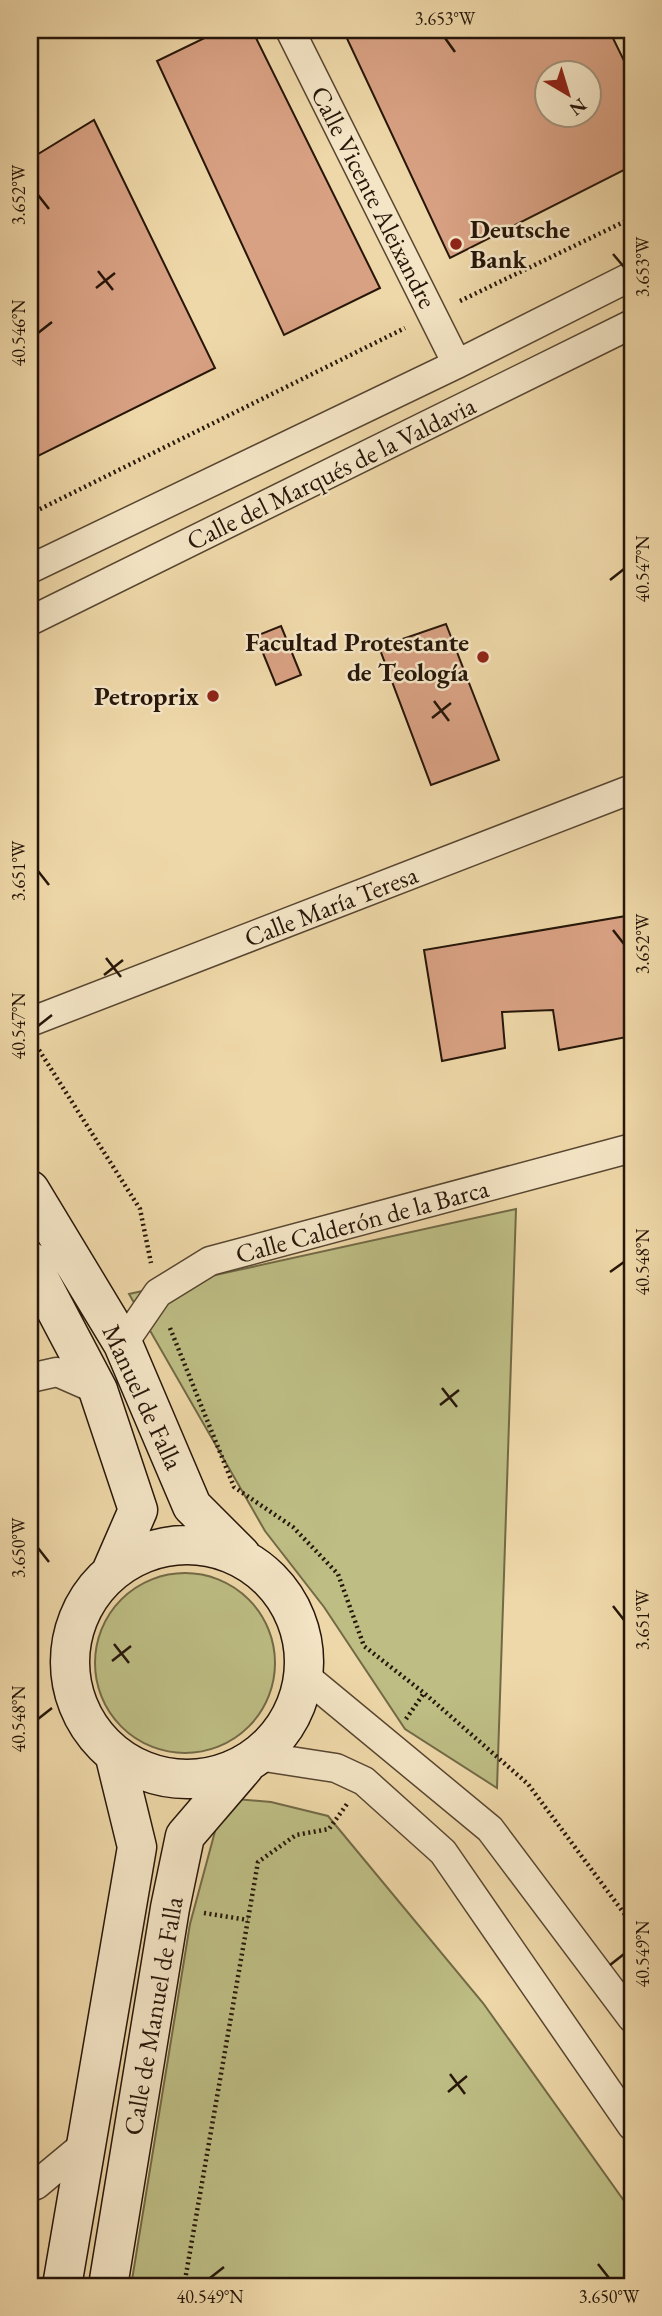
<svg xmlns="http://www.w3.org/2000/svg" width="662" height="2316" viewBox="0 0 662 2316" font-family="'EB Garamond',serif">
  <rect width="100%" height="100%" fill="#eed7a8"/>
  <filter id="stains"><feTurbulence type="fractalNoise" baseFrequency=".00286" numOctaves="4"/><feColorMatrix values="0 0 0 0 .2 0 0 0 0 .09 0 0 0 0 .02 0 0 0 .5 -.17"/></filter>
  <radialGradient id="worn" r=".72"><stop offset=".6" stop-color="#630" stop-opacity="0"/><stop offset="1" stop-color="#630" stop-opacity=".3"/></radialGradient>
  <path fill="#bdbd84" stroke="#726a46" stroke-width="2" d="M516 1209 497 1788 405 1729 324 1607 265 1531 129 1294Z
    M95 1663a90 90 0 1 1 180 0a90 90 0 1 1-180 0Z
    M224 1798 271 1802 328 1816 483 2003 632 2212V2286H131L190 1924Z"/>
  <path fill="#d8a183" stroke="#261609" stroke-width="2" fill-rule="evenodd" d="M221 30H252L380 288 284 335 157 61Z
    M343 30H609L632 77V166L450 258ZM546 74H588V116H546Z
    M94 120 215 368 30 460V159Z
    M446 624 499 760 431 785 379 647Z
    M281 626 301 675 276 685 256 636Z
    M632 915V1036L559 1050 553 1010 502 1012 505 1048 442 1061 424 950Z"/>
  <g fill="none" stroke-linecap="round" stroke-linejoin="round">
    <defs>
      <path id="minor" d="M290 30 457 364
        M30 569 457 364 632 276
        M30 621 632 324
        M30 1022 632 789
        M123 1344 158 1293 210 1261 632 1148
        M30 1378 57 1372 98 1390
        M305 1676 490 1829 632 2018
        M258 1756 336 1768 364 1781 443 1852 632 2126
        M30 2187 36 2185 89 2141"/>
      <path id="secondary" d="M30 1190 123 1344 192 1506 241 1555
        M30 1261 98 1390 138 1510 111 1572
        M70 1662a117 117 0 1 1 234 0a117 117 0 1 1-234 0Z
        M62 2286 137 1847 115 1757
        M108 2286 170 1908 185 1836 245 1766"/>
    </defs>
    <use href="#minor" stroke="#584631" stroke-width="31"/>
    <use href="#secondary" stroke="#261609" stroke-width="41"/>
    <path stroke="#261609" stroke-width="4.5" stroke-dasharray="2 3.5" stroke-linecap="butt" d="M460 301 632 218
      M30 514 405 328
      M39 1050 140 1209 151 1263
      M170 1328 234 1487 293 1527 338 1574 364 1646 424 1693 528 1784 632 1924
      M406 1719 424 1693
      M204 1913 248 1920
      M184 2286 258 1862 296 1835 329 1829 347 1804"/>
    <use href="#minor" stroke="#f4e5c6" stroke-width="28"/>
    <use href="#secondary" stroke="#f4e5c6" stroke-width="38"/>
  </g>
  <path fill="none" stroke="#261609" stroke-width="2.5" d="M445 38 455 52M38 195 49 209M613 254 624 267M98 271 113 290M96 288 115 273M38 333 52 322M610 580 624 569M434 701 449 721M432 718 451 703M38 871 49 885M613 930 624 944M106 958 121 977M104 975 123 960M38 1026 52 1015M610 1272 624 1262M442 1388 457 1407M440 1405 459 1390M38 1548 49 1562M613 1606 624 1620M114 1644 129 1663M112 1661 131 1646M38 1719 52 1708M610 1965 624 1954M450 2074 465 2094M448 2092 467 2076M598 2264 609 2278M210 2278 224 2267"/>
  <g fill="#8f2418" stroke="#f4e5c6" stroke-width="2.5">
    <circle cx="456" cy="244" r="7"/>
    <circle cx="483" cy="657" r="7"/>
    <circle cx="213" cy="696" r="7"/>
  </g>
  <g text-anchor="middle" stroke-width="5" stroke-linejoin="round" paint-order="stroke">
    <g font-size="26" fill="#261609" stroke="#f4e5c6">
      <text transform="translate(374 197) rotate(63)" y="9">Calle Vicente Aleixandre</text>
      <text transform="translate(331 473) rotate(-26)" y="9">Calle del Marqués de la Valdavia</text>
      <text transform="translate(331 906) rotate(-21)" y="9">Calle María Teresa</text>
      <text transform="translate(362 1221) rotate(-15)" y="9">Calle Calderón de la Barca</text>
      <text transform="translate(143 1397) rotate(65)" y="9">Manuel de Falla</text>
      <text transform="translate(153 2016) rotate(-80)" y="9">Calle de Manuel de Falla</text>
    </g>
    <g font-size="26" font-weight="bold" fill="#261609" stroke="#f4e5c6" text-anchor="end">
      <text x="470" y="238" text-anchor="start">Deutsche<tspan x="470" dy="30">Bank</tspan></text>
      <text x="469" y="651">Facultad Protestante<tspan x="469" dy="30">de Teología</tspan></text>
      <text x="199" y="705">Petroprix</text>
    </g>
  </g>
  <rect width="662" height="2316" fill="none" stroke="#eed7a8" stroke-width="77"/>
  <g transform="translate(568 94) rotate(142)"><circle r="33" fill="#f4e5c6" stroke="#a2927a" stroke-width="2"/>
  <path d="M0-5L12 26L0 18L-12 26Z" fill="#8f2418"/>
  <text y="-10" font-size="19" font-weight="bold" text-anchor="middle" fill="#261609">N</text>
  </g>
  <rect x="38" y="38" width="586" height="2240" fill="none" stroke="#261609" stroke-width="2.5"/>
  <g font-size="18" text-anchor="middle" fill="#261609">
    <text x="445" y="25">3.653°W</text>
    <text transform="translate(19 195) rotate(-90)" y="6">3.652°W</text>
    <text transform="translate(643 267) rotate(-90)" y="6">3.653°W</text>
    <text transform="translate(19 333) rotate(-90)" y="6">40.546°N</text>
    <text transform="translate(643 569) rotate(-90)" y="6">40.547°N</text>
    <text transform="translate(19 871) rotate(-90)" y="6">3.651°W</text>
    <text transform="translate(643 944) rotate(-90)" y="6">3.652°W</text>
    <text transform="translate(19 1026) rotate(-90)" y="6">40.547°N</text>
    <text transform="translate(643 1262) rotate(-90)" y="6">40.548°N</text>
    <text transform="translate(19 1548) rotate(-90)" y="6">3.650°W</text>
    <text transform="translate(643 1620) rotate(-90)" y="6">3.651°W</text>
    <text transform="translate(19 1719) rotate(-90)" y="6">40.548°N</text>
    <text transform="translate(643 1954) rotate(-90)" y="6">40.549°N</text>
    <text x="210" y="2303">40.549°N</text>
    <text x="609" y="2303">3.650°W</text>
  </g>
  <rect width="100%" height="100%" filter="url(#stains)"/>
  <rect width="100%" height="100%" fill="url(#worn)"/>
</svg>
